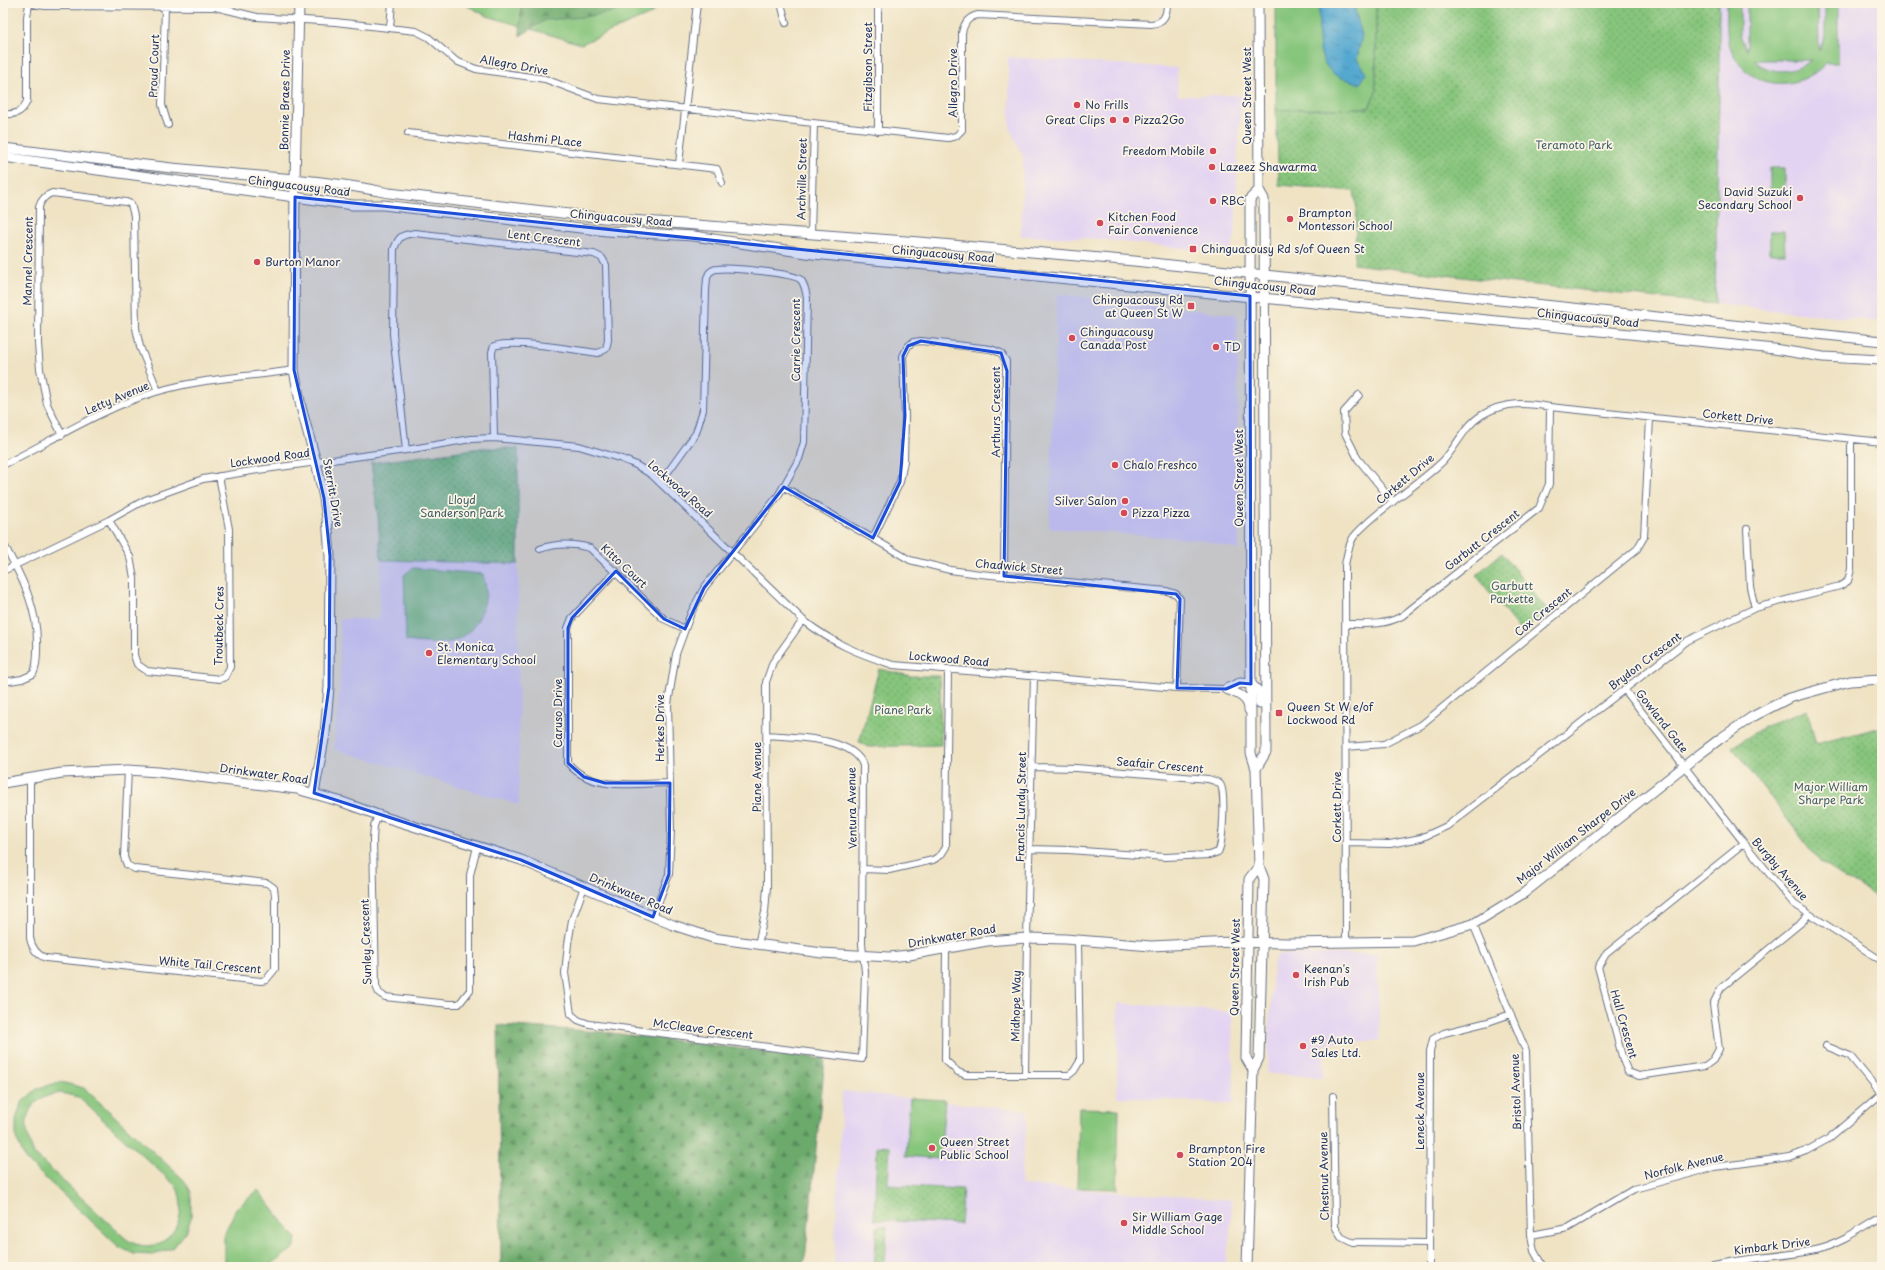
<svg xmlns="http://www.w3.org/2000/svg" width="1885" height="1270" viewBox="0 0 1885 1270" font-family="'Playpen Sans',sans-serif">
  <defs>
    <pattern id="forest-firs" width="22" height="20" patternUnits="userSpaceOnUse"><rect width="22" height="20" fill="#6caa6c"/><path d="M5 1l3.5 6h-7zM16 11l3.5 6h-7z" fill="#588b5c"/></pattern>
    <pattern id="park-dots" width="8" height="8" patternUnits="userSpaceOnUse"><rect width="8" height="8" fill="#86c57c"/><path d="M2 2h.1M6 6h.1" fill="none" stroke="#6da069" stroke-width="1.8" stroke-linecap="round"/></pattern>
    <pattern id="water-ripples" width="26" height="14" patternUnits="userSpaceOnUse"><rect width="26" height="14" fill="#54a8d0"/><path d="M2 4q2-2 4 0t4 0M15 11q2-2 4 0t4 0" fill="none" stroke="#4589ac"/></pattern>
  </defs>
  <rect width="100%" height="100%" fill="#fcf5e5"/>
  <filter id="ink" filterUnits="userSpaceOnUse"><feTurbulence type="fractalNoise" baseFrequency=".025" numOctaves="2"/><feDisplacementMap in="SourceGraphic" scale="8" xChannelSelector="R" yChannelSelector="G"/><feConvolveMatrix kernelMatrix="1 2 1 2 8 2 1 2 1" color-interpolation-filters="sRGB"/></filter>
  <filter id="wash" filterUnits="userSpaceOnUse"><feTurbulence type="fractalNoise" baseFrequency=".012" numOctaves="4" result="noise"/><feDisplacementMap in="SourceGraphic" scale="16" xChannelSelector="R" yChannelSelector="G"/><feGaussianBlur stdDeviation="0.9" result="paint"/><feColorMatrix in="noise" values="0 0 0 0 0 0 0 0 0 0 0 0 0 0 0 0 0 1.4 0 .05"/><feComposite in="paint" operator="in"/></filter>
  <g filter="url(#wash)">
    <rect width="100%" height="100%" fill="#efe3c4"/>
    <path fill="#e3d3f2" d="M1719 3H1882V322L1715 304 1719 92Z
      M1008 57 1177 68 1178 96 1242 95 1238 148 1235 239 1229 252 1223 253 1089 238 1021 236 1023 156 1010 129Z
      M1057 294 1237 315 1239 550 1203 540 1049 528Z
      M381 560 518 564 519 805 334 749 340 687V619H379Z
      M1281 954H1377L1380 1040 1325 1044 1323 1078 1272 1073 1267 1074 1273 964 1276 956Z
      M1118 1003 1232 1012 1234 1104 1117 1097Z
      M842 1091 1028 1111 1020 1185 1232 1200 1231 1228 1225 1267H834Z"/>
    <path fill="#86c57c" stroke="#507a6d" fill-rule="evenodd" d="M462 3H660L651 14 581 44 487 16Z
      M1276 3H1376V92L1369 108 1276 110Z
      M1727 3H1740V35L1747 51V3H1818L1819 51 1825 36V3H1838V63H1826C1798 94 1747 90 1731 49 1725 34 1727 18 1727 3ZM1754 60H1811C1795 74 1769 75 1754 60Z
      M1770 168H1785V191H1770Z
      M1770 231H1784L1785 254H1770Z
      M413 568 483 574C484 579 486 586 486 592 485 609 475 631 459 639 443 646 423 643 406 641L404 575Z
      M61 1082 84 1088 184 1180 191 1192V1218L186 1232 173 1248 153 1255 134 1254 119 1247 25 1159 16 1138V1120L21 1103 38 1088ZM61 1093 78 1097 176 1186C191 1214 170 1255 136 1244 132 1243 128 1240 125 1238L33 1153C26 1133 20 1110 43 1098 48 1095 55 1094 61 1093Z
      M910 1098 945 1100 940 1159 906 1156Z
      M1079 1108 1119 1109 1117 1189 1077 1188Z
      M258 1190 296 1238 295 1247 268 1267H225L224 1265V1234L236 1209Z"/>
    <path fill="url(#forest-firs)" stroke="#446c65" d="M521 3H644L640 7 584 17 545 20 520 36Z
      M498 1025 604 1032 825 1059 805 1260 798 1267H501Z"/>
    <path fill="url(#park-dots)" stroke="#507a6d" d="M1376 3H1719V92L1715 304 1478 279 1354 264 1357 210 1354 191 1279 185 1276 110 1369 108 1376 92Z
      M482 448H518V564L381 560 378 516 371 463Z
      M1502 553 1548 611 1521 632 1476 575Z
      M879 669 911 676H940L941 745 868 747 859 742Z
      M1807 710 1816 744 1882 727V901L1820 862 1732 747 1766 726Z
      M877 1146 890 1147 888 1185 963 1189 960 1224 874 1220Z
      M877 1226H887L885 1267H874Z"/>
    <path fill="url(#water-ripples)" stroke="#386c97" d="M1319 3H1355V11L1362 35 1357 59 1366 74 1360 84C1354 81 1348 80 1342 78 1312 67 1320 29 1319 3Z"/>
  </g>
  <g filter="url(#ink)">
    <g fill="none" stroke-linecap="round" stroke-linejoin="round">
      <defs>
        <path id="street" d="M27 3 45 6 215 7 257 17 335 22 416 31 428 37 456 61 476 69 545 79 598 99 948 138 956 136 962 130V33C964 23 968 17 978 15L1151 24C1164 23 1167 15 1167 3
          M781 3 786 23
          M165 7 162 105 168 125
          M390 28 392 3
          M3 114C15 115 22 113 27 101V17L29 4
          M878 131V3
          M408 133 717 169 722 183
          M679 164 697 3
          M811 233 814 124
          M1359 395 1344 412 1345 433 1358 459 1393 502
          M62 435 47 404 40 369 38 344 39 207C41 200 46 195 52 193L126 202 131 204 134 216 136 328 140 347 158 391
          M406 450 393 334 394 249C399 236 401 235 415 233L594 254 602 258 606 265 608 340 606 349 598 353C574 350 516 339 494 346L492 352 494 438
          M3 465C53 440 103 408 156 392 201 378 249 377 294 370
          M784 487 910 560 950 570 980 574 1167 591 1176 594 1180 599 1177 688
          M109 520 130 557 134 578V655L137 664 147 671 220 679 225 677 230 667 229 529 219 476
          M1747 529 1750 587 1755 608
          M873 538 900 482 904 461 905 416 903 356 908 346 913 342 921 341 991 349 1001 353 1006 361 1004 576
          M3 543C22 577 39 610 37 650 37 658 37 667 33 674L22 679 3 682
          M540 549C557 543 572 543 590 548L664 619 685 629
          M3 571 109 520 145 500 203 479 258 470 406 450 471 439 494 438 579 446 622 459 636 465 652 475 803 620C834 644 857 653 893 665L1177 688 1226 689
          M616 571 572 618 568 628V763C591 792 637 783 670 783
          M1346 624C1365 624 1384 626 1402 616L1539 508 1549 484 1550 407
          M1624 689 1744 843 1794 904 1882 961
          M1346 747 1384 744 1421 725 1637 549 1644 537 1650 418
          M30 779V938C32 949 37 955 46 958L261 981 266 980 275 969V896L274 888 267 883 135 869 127 865 124 857 128 770
          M378 815 374 826 373 839 376 986 379 993 385 997 449 1004H459L470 990V875L477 847
          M1347 843 1390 844 1421 838 1447 826 1687 641 1755 608 1840 586 1848 581 1851 569V439
          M1744 843 1606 954 1598 967 1623 1060 1628 1072 1639 1076 1705 1066 1713 1060 1719 1049 1713 1004 1721 988 1802 922 1809 914
          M1030 849 1069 850 1165 857 1210 855 1218 852C1223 845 1226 791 1220 784 1217 781 1212 780 1208 779L1076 768 1032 767
          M862 869 889 870 933 860 941 855 946 847 948 669
          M584 887 572 920 568 944 565 973 571 1014 578 1020 589 1024 862 1059 865 972 862 944 863 765C853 737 793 737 767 735
          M653 917 669 874 671 830 668 704 676 654 691 613 704 588 778 496 799 459 804 442 807 298C806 292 805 285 801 280 794 273 729 267 717 269 714 269 711 271 709 273L707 278 706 290 703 410 696 433 660 483
          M1473 924 1526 1051 1531 1235 1534 1251 1543 1267
          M1346 941 1345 565C1347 555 1349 541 1356 534 1382 506 1416 487 1443 461 1457 446 1464 426 1482 415 1504 401 1527 403 1550 407L1882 442
          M758 945 765 912 767 887 766 682 773 662 803 620
          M946 948 945 1060 958 1072 966 1075H1069L1074 1071 1080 1061 1078 940
          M1826 1046 1850 1056 1882 1095
          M1025 1075 1027 938 1034 676
          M1333 1096 1335 1226 1341 1237 1351 1242 1429 1243
          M1531 1235 1568 1228 1634 1189 1715 1167 1790 1157 1806 1151 1828 1139 1881 1094
          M1429 1267 1430 1051 1433 1039 1444 1033 1488 1022 1511 1014
          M1705 1267C1742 1257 1779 1258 1815 1250 1839 1245 1862 1229 1882 1217"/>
        <path id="secondary" d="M299 3 295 181 294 370 301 407 316 462 324 498 327 518 330 556 329 687 325 734 314 793
          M3 148C66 155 130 164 193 170 258 177 325 179 389 193L604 218 919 242 1134 261 1882 341
          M3 157 353 205H383L607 231 694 236 813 254 1610 332 1774 349 1823 357 1882 360
          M1226 689 1240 683 1251 684 1260 693V704
          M1226 689C1236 693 1249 697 1249 710
          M1256 769 1266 752 1264 199 1259 190 1258 3
          M3 783 62 773 128 770 158 772 297 789 342 802 378 815 521 860 673 925 713 938 822 953 889 957 909 955 987 941 1027 938 1065 939 1151 946 1232 942 1288 943 1413 941 1473 924 1524 893 1692 760 1721 738 1752 717 1789 698 1850 681 1882 679
          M1253 1070 1246 1058 1249 879 1259 866
          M1247 1267 1253 1070 1259 1058 1264 879 1259 866 1256 769 1251 753 1250 199 1259 190"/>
      </defs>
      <use href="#street" stroke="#656e82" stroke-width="8"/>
      <use href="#secondary" stroke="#656e82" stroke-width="11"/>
      <use href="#street" stroke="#fff" stroke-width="6"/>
      <use href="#secondary" stroke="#fff" stroke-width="9"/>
    </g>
  </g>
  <path fill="#1d4ed8" fill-opacity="0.2" stroke="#1d4ed8" stroke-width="3" stroke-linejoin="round" d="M295 197 1250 296 1251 684 1240 683 1226 689 1177 688 1180 599 1176 594 1004 576 1007 371 1001 353 921 341 908 346 903 356 905 416 900 482 873 538 784 487 704 588 685 629 664 619 616 571 572 618 568 628V763L584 777 605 783H670L669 874 653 917 521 860 314 793 329 687 330 556 324 498 294 370Z"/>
  <g fill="#d1495b" stroke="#fcf5e5" stroke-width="1.5">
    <circle cx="1077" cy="105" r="4"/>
    <circle cx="1113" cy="120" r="4"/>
    <circle cx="1126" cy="120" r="4"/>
    <circle cx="1213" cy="151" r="4"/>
    <circle cx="1212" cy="167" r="4"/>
    <circle cx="1800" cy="198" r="4"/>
    <circle cx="1213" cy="201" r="4"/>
    <circle cx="1290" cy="219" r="4"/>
    <circle cx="1100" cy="223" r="4"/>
    <rect x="1189" y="245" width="8" height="8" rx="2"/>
    <circle cx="257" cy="262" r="4"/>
    <rect x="1187" y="302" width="8" height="8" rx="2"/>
    <circle cx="1072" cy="338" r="4"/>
    <circle cx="1216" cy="347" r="4"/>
    <circle cx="1115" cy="465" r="4"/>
    <circle cx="1125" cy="501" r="4"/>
    <circle cx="1124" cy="513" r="4"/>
    <circle cx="429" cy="653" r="4"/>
    <rect x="1275" y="709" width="8" height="8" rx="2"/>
    <circle cx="1296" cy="975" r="4"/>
    <circle cx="1303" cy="1046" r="4"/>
    <circle cx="932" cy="1148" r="4"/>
    <circle cx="1180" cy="1155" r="4"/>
    <circle cx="1124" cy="1223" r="4"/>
  </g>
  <g text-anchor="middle" stroke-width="3.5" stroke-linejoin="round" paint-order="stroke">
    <g font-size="11" fill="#1b2f5e" stroke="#fcf5e5">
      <text transform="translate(514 65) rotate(10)" y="4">Allegro Drive</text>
      <text transform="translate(154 66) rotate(-88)" y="4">Proud Court</text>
      <text transform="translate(868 67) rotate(-90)" y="4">Fitzgibson Street</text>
      <text transform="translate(953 83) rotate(-90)" y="4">Allegro Drive</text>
      <text transform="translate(1247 96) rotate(-90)" y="4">Queen Street West</text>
      <text transform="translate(285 100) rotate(-89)" y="4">Bonnie Braes Drive</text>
      <text transform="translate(545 139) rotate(6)" y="4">Hashmi PLace</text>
      <text transform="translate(802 179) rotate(-89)" y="4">Archville Street</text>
      <text transform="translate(299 186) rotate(7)" y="4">Chinguacousy Road</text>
      <text transform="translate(621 218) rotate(5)" y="4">Chinguacousy Road</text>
      <text transform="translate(544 238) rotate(7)" y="4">Lent Crescent</text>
      <text transform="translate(943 254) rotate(5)" y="4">Chinguacousy Road</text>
      <text transform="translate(28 261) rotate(-89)" y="4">Mannel Crescent</text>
      <text transform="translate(1265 286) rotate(6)" y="4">Chinguacousy Road</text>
      <text transform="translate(1588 318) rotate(6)" y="4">Chinguacousy Road</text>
      <text transform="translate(796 340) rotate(-90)" y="4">Carrie Crescent</text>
      <text transform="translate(117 398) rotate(-23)" y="4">Letty Avenue</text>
      <text transform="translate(996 412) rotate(-90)" y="4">Arthurs Crescent</text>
      <text transform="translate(1738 417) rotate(6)" y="4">Corkett Drive</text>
      <text transform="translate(270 458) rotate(-8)" y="4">Lockwood Road</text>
      <text transform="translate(1239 478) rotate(-90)" y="4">Queen Street West</text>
      <text transform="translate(1405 479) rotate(-40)" y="4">Corkett Drive</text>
      <text transform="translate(680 489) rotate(41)" y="4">Lockwood Road</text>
      <text transform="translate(333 493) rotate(80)" y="4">Sterritt Drive</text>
      <text transform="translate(1482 540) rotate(-38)" y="4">Garbutt Crescent</text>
      <text transform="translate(624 566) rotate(43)" y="4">Kitto Court</text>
      <text transform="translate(1019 567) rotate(5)" y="4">Chadwick Street</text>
      <text transform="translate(1543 612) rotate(-39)" y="4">Cox Crescent</text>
      <text transform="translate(219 626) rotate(-89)" y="4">Troutbeck Cres</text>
      <text transform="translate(949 659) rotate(5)" y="4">Lockwood Road</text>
      <text transform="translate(1645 661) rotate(-37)" y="4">Brydon Crescent</text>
      <text transform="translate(558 713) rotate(-90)" y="4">Caruso Drive</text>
      <text transform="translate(1662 721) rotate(52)" y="4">Gowland Gate</text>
      <text transform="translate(660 728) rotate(-90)" y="4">Herkes Drive</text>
      <text transform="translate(1160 765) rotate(5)" y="4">Seafair Crescent</text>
      <text transform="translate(264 774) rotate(8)" y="4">Drinkwater Road</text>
      <text transform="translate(757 777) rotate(-90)" y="4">Piane Avenue</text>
      <text transform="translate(1021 807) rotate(-89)" y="4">Francis Lundy Street</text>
      <text transform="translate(1337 807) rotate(-90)" y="4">Corkett Drive</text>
      <text transform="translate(852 808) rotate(-91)" y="4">Ventura Avenue</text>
      <text transform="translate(1576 836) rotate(-38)" y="4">Major William Sharpe Drive</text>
      <text transform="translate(1780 869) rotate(49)" y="4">Burgby Avenue</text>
      <text transform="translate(631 894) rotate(23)" y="4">Drinkwater Road</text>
      <text transform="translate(952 936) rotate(-10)" y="4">Drinkwater Road</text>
      <text transform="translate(366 942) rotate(-92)" y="4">Sunley Crescent</text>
      <text transform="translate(210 965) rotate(5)" y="4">White Tail Crescent</text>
      <text transform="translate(1235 967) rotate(-89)" y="4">Queen Street West</text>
      <text transform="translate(1016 1006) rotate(-89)" y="4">Midhope Way</text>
      <text transform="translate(1624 1024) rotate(74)" y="4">Hall Crescent</text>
      <text transform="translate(703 1029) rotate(7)" y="4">McCleave Crescent</text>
      <text transform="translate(1516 1092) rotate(-92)" y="4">Bristol Avenue</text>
      <text transform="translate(1420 1111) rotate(-90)" y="4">Leneck Avenue</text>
      <text transform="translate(1684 1166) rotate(-14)" y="4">Norfolk Avenue</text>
      <text transform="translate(1324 1176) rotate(-91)" y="4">Chestnut Avenue</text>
      <text transform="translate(1772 1246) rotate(-7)" y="4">Kimbark Drive</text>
    </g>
    <g font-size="11" fill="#1b2f5e" stroke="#fcf5e5" text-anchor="start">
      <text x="1085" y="109">No Frills</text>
      <text x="1105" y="124" text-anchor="end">Great Clips</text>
      <text x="1134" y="124">Pizza2Go</text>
      <text x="1205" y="155" text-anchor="end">Freedom Mobile</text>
      <text x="1220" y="171">Lazeez Shawarma</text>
      <text x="1792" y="196" text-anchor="end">David Suzuki<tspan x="1792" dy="13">Secondary School</tspan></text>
      <text x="1221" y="205">RBC</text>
      <text x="1298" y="217">Brampton<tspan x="1298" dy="13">Montessori School</tspan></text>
      <text x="1108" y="221">Kitchen Food<tspan x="1108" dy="13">Fair Convenience</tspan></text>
      <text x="1201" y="253">Chinguacousy Rd s/of Queen St</text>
      <text x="265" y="266">Burton Manor</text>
      <text x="1183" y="304" text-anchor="end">Chinguacousy Rd<tspan x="1183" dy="13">at Queen St W</tspan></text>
      <text x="1080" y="336">Chinguacousy<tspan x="1080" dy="13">Canada Post</tspan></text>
      <text x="1224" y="351">TD</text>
      <text x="1123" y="469">Chalo Freshco</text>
      <text x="1117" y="505" text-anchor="end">Silver Salon</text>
      <text x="1132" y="517">Pizza Pizza</text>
      <text x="437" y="651">St. Monica<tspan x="437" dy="13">Elementary School</tspan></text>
      <text x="1287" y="711">Queen St W e/of<tspan x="1287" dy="13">Lockwood Rd</tspan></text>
      <text x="1304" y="973">Keenan's<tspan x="1304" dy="13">Irish Pub</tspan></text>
      <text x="1311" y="1044">#9 Auto<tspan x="1311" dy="13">Sales Ltd.</tspan></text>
      <text x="940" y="1146">Queen Street<tspan x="940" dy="13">Public School</tspan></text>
      <text x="1188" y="1153">Brampton Fire<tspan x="1188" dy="13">Station 204</tspan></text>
      <text x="1132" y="1221">Sir William Gage<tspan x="1132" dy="13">Middle School</tspan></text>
    </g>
    <g font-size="11" fill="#3b5c67" stroke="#fcf5e5">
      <text x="1574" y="149">Teramoto Park</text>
      <text x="462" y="504">Lloyd<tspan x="462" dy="13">Sanderson Park</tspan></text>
      <text x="1512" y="590">Garbutt<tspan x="1512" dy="13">Parkette</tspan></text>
      <text x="903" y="714">Piane Park</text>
      <text x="1831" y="791">Major William<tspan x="1831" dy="13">Sharpe Park</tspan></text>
    </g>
  </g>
  <rect width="1885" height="1270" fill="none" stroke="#fcf5e5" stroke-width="16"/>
</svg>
